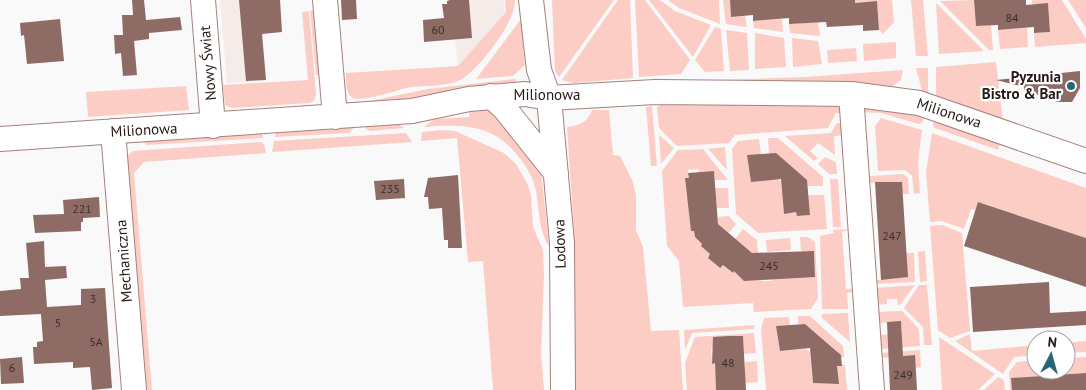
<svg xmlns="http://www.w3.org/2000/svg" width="1086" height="390" viewBox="0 0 1086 390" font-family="'PT Sans',sans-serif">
  <rect width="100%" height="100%" fill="#f9f9f9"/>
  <path fill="#f5ebe9" d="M220 0H260L266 80 227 83Z
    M451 0H504L505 13 458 66Z"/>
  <path fill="#fccdc5" d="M505 0H515C517 20 478 71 460 80 447 87 421 85 406 88 395 91 363 102 353 98 345 94 346 81 346 73L458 66 506 12Z
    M552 0H614L559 77 555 71Z
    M618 0H630L633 78 574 83 562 80Z
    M635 0H645L690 60 681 74 639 77Z
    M649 0H660L675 11 711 25 693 57Z
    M668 0H719L720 24 679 8Z
    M723 0H730L731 17 745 16 747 27 726 24Z
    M855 0H892L894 22 883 34 879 30 877 1 855 3Z
    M911 0H923L928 56H916Z
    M974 0 976 26 991 25 993 50H989L940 1Z
    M1032 0H1062L1086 39V43L1035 47 1034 33 1050 32 1048 4H1032Z
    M1068 0H1086V28Z
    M936 3 984 51 939 54Z
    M318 10 323 75H316L310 11Z
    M309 11 316 94 314 101 309 103 232 108 225 105 223 85 308 80 302 12Z
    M521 19 525 65 513 76 476 79Z
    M782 19 783 32 754 28 753 21Z
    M818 22 820 36 790 33 789 24Z
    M715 27 721 29 724 71 705 72 695 60Z
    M1027 28 1028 47 1000 49 998 30Z
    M726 30 747 33 749 70 730 71Z
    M755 33 784 38 786 67 755 69Z
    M792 38 818 41 822 64 793 67Z
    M896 42V58L864 61 863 44Z
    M856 48 857 61 828 63 827 50Z
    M996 62 1003 122 936 98V67Z
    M916 68H928V96L922 91Z
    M903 70 901 80 891 87 660 82 804 77Z
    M515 79 519 85 455 97 365 102 428 89Z
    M186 86 189 110 88 117 86 92Z
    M660 101 834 103 840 106 844 113H836L828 128 735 135 729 143 677 146 659 128 657 107 660 106Z
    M469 106 489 107 541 170 549 247C538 227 540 213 536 191 534 180 528 169 521 160 495 124 465 124 424 127L434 119 469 117Z
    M652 106 657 166H651L646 107Z
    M863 108 924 113 923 122 919 124 881 113 859 112Z
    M592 110H609L613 155 620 156 633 182 636 195V230L643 247 651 331 679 330 683 390H575L573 367 575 247 567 127C579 126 588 122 592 110Z
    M934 117 1001 140 998 150 935 128 933 126Z
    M881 118 922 130 918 162 920 193 914 194 912 176 905 170 878 171 875 126Z
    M396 122 404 128 370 131 366 129 365 123Z
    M837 123H845L846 135 834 136 835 155 818 143 810 151 818 158 814 161 785 136 831 133Z
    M356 125 349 133 275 137 276 132Z
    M262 130 263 138 146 145 141 138Z
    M442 130 455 131 504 153 516 164 527 183 531 195 533 227 543 250 544 275 541 354 544 390H493L483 261 468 262 457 138 421 141 422 132Z
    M406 133 412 142 272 152 274 141Z
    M932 133 1086 188V238L979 202 976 210 971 209 964 229 942 221 930 222 926 172Z
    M659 135 674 148 661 164Z
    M768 138H778L823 177V186H807L769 154Z
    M759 139 761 154 747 155 751 181 778 179 781 182 784 214 796 212 797 216 810 215 808 195H824L827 229 758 233 736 214 732 149 738 141Z
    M261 142 264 144 266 153 144 162 134 173 152 390H141L125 158 133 151Z
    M725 147 727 170 708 149Z
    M703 149 728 180H715L714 171 699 172 698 169 688 170 689 178 685 179 687 199H690L689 218H691L695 237 710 254 708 258 719 268 723 265 732 273 734 271 761 279V281H772L773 278 815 277 814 251H801L800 237H808L815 242 818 298 811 309 754 312 753 303 683 307 679 261 667 246 662 171 678 150Z
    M825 157 836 162 837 174H829L818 164Z
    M903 174 908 178 909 194H903L888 182 867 183 869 176Z
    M830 179H838L841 227H833Z
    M715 188H728L729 208H717Z
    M729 216 736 224 729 233 718 224V217Z
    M942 225 962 233 970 331 950 338 938 330 930 226Z
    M743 229 757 240 758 253H752L735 239Z
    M853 229 842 232 846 289H858V291L847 293 848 309H822L820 236 834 233 833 230Z
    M790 238 791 250 767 252 766 240Z
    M925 251 927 281 920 282 918 252Z
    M906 253H914L915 282 875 284V280L895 279Z
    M915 285 900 305H898L897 299H887V304L877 305 875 288Z
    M919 285H927L932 345H924L923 327 904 308Z
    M898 311H902L919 329 920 346 881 349 879 335 902 333 901 322 878 323 877 312Z
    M848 313 850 342 822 318V314Z
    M798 316H810L843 346 844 357 837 358 836 350 805 324H798Z
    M789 317 790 325 776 326 780 351 806 349 810 352 813 383 838 384 837 366 845 365 847 390H766L761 329 764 318Z
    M755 325 754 329 692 333 685 350 684 330Z
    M754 333 756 353 744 354 743 337 711 348 712 363H715L716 390H687L685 363 695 337Z
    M970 334 972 351 1036 345V355L1014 357 1003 374 955 341Z
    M939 337 995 374 978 390H942Z
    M1086 341V352L1066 353V343Z
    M920 350 921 367 915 368 914 355 881 358 880 353Z
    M1086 357V373L1012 378V390H1010L1009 372 1017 362 1036 360V370H1066V358Z
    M757 361 758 382 745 383V362Z
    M998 377 1004 380 1005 390H984Z"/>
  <path fill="#8e6b65" d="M132 0H144L146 20 180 17 182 30 149 33V39L134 41 137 75 123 76 121 53 115 54 114 35H123L122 15H133Z
    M239 0H280L282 32 262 34 266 80 246 81Z
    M341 0H356L357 19 342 20Z
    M450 0H469L472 38 424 42 423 20 444 18 442 4H447V1Z
    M730 0H855V3L877 1 879 30 863 31V25L827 27 826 22 789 24V18L753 21V15L731 17Z
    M974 0H1026V5L1048 3 1050 32 1034 33V27L998 30V25L976 26Z
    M60 19 64 61 27 64 24 35 21 36 20 23Z
    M1080 71V88L1072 102H1058L1024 90V87L996 80Z
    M776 153 807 180 810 215 797 216 796 212 784 214 781 179 751 182 747 155Z
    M714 171 718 224 752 253 814 251 815 277 744 281 734 271 733 273 723 265 720 268 708 258 710 254 701 246 702 244 695 237 694 231H691L685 178H689L688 173Z
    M458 175 462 248H448V240H444L442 208 429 209 428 197H424L428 178Z
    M404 179 405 198 376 200 374 181Z
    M875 182H902L908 277 881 280Z
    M99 197 100 217 83 218V222H81V231L35 233 33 215 64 214 63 200Z
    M978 202 1086 238V287L964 246Z
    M44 241 45 267 66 266 67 278 45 280 47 307 81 305V289L105 288 112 388 92 390 90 367 73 368V362L34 364 33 347H37V342L43 341 41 314 0 316V291L21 289 20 278H29L26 243Z
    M1049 282 1050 313 1086 311V325L973 332 970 287Z
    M901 321 903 356 915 355 917 390H890L887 322Z
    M805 324 841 355 842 366H837L839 384 813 383 810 348 780 351 776 326Z
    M729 336H743L746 390H716L715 363 712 364 713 337Z
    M22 357 24 383 1 384 0 359Z
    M1086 373V390H1012L1011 378Z"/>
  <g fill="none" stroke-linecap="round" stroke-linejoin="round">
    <defs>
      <path id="minor" d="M203 0 213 126
        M325 0 335 117
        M531 0 539 70 549 98 562 243 563 390
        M851 94 872 390
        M491 96 505 109 556 173
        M113 131 134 390
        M0 139 412 111 469 99 525 94 549 98 655 92 851 94 919 103 1086 161"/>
    </defs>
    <use href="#minor" stroke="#a5817a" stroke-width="26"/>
    <use href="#minor" stroke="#fff" stroke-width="24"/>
  </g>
  <circle fill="#26667b" stroke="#fff" stroke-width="2" cx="1071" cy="86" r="5"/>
  <g text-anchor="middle" stroke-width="4.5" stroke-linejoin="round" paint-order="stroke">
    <g font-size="12" fill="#3f2d29">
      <text x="1012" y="22">84</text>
      <text x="438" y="34">60</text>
      <text x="390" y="193">235</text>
      <text x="82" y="213">221</text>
      <text x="892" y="240">247</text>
      <text x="769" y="270">245</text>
      <text x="93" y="303">3</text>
      <text x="58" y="327">5</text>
      <text x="96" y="346">5A</text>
      <text x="728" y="367">48</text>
      <text x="12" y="372">6</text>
      <text x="903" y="379">249</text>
    </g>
    <g font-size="15" fill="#251815" stroke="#fff">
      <text transform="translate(208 63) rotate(-95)" y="5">Nowy Świat</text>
      <text x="547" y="100">Milionowa</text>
      <text transform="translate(949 113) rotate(18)" y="5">Milionowa</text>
      <text transform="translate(144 130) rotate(-3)" y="5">Milionowa</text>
      <text transform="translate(560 244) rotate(-92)" y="5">Lodowa</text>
      <text transform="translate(124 261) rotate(-94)" y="5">Mechaniczna</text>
    </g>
    <g font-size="15" font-weight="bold" fill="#251815" stroke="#fff" text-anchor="end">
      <text x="1061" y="82">Pyzunia<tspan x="1061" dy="17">Bistro &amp; Bar</tspan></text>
    </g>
  </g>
  <g transform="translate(1051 355) rotate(6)"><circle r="24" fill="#ffffff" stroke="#a8a3a1"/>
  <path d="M0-4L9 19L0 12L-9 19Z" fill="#26667b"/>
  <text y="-8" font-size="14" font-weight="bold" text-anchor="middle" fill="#251815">N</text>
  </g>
</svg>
